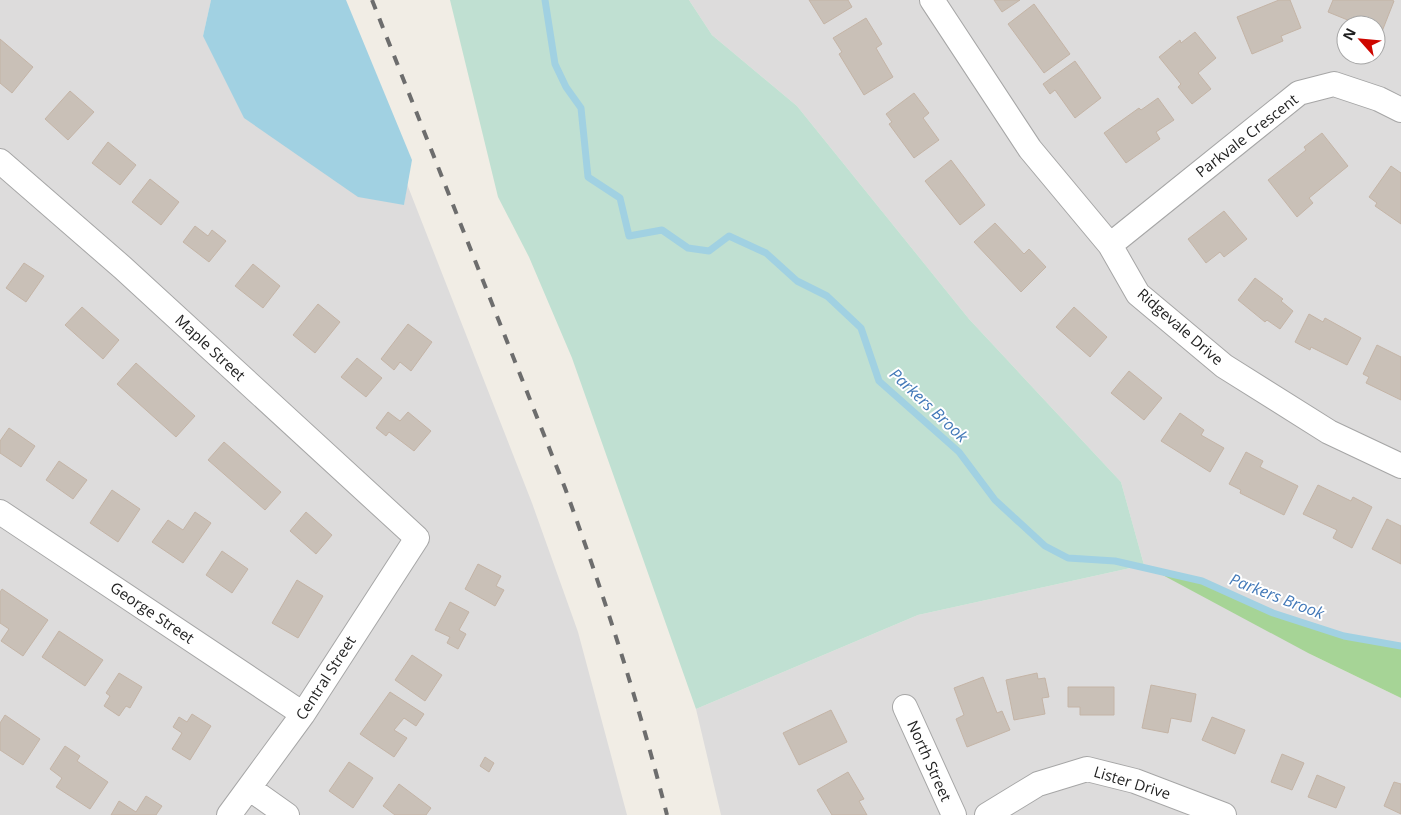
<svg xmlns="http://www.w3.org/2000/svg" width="1401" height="815" viewBox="0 0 1401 815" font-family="'Open Sans',sans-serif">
  <rect width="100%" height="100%" fill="#f1ede5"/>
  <path fill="#dddcdc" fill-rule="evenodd" d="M0 0H211L203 36 404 205 407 184 532 503 578 632 627 815H0Z
    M689 0H1401V646L1344 636 1273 613 1310 654 1401 698V815H721L696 709 918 615 1144 565 1121 482 969 319 797 106 712 35ZM1346 25H1376V55H1346Z"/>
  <path fill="#a6d496" d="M1144 565 1202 581 1273 613 1344 636 1401 646V698L1310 654Z"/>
  <path fill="#c0e0d2" d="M450 0H689L712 35 797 106 969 319 1121 482 1144 565 918 615 696 709 572 358 529 257 498 197Z"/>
  <path fill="#a1d1e2" d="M211 0H346L412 160 404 205 358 197 244 118 203 36Z"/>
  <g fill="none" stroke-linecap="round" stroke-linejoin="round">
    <path stroke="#a1d1e2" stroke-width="7" d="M545 0 555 64 566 87 581 108 588 177 620 198 629 236 662 230 688 248 709 251 729 236 766 253 797 281 827 296 861 328 879 381 959 452 995 500 1045 546 1068 558 1115 561 1202 581 1273 613 1344 636 1401 646"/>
  </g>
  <path fill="#c9c0b7" stroke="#c4b4a6" d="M809 0H848L852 7 824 24Z
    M994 0H1020L1002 12Z
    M1279 0H1290L1301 28 1281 36 1283 41 1252 54 1237 17Z
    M1333 0H1392L1394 1 1381 34 1376 32V25H1360L1328 12Z
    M1034 4 1070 54 1044 73 1008 24Z
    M866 18 882 44 876 48 893 77 864 95 839 54 842 52 833 38Z
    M1195 32 1216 58 1198 73 1211 89 1192 104 1178 87 1181 84 1159 57 1180 40 1181 43Z
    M0 39 33 67 12 93 0 83Z
    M1075 61 1101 98 1075 118 1055 90 1050 94 1043 84Z
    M70 91 94 112 68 140 45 119Z
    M914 93 929 113 923 118 939 140 914 158 889 124 892 122 886 114Z
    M1158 98 1174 120 1156 132 1160 139 1126 163 1104 133 1139 108 1141 110Z
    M1322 133 1348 166 1309 198 1313 203 1297 217 1268 180 1306 150 1304 147Z
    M108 142 136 165 120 185 92 163Z
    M951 160 985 205 960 225 925 181Z
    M1391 166 1401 173V224L1375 206 1377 203 1369 197Z
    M150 179 179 202 161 225 132 202Z
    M1224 211 1247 239 1224 257 1220 252 1206 263 1188 239Z
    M995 223 1024 254 1029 249 1046 267 1021 292 974 242Z
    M195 226 208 236 212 230 226 241 209 262 183 242Z
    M24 263 44 276 26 302 6 288Z
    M253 264 280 286 263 308 235 286Z
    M1255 278 1283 299 1281 301 1293 311 1280 329 1267 320 1265 322 1238 300Z
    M318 304 340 322 315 353 293 335Z
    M82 307 119 340 103 359 65 325Z
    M1074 307 1107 337 1090 357 1056 327Z
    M1309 314 1323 322 1325 318 1361 338 1347 365 1311 347 1310 350 1295 342Z
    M408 324 432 342 411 371 400 362 394 370 381 359Z
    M1377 345 1401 357V400L1366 383 1369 377 1363 374Z
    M357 358 382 378 366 397 341 377Z
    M136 363 195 416 176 437 117 384Z
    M1129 371 1162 398 1144 420 1111 393Z
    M388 412 400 421 408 412 431 431 414 451 389 432 386 436 376 428Z
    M1180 413 1204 430 1201 435 1224 448 1210 472 1161 441Z
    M9 428 35 446 21 467 0 453V441Z
    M224 442 281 492 265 510 208 460Z
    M1246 452 1263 461 1260 467 1298 486 1284 515 1240 493 1241 490 1229 484Z
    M59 461 87 480 73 499 46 480Z
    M1318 485 1351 501 1353 497 1372 507 1352 548 1333 538 1337 530 1303 514Z
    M112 490 140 509 118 542 90 523Z
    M195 512 211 523 183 563 152 542 168 520 183 530Z
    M306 512 332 535 316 554 290 531Z
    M1387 519 1401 526V564L1372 549Z
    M222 551 248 569 232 593 206 575Z
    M478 564 501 576 496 586 504 590 495 606 465 589Z
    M297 580 323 596 298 638 272 623Z
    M2 589 48 620 23 656 1 641 9 629 0 623V592Z
    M450 602 469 612 459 630 466 634 458 649 447 643 450 637 435 630Z
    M59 631 103 660 85 686 42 657Z
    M412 655 442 675 425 701 395 680Z
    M119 673 142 687 130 708 126 706 119 716 104 706 110 696 106 693Z
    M1037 673 1038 679 1045 678 1049 697 1042 698 1045 714 1014 720 1006 680Z
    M983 677 997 713 1002 711 1010 730 967 747 956 719 964 715 954 688Z
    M1151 685 1196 694 1191 722 1171 718 1168 733 1142 728Z
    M1068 687H1114V715H1080V707H1068Z
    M390 692 424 714 416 726 404 718 394 730 407 738 394 757 360 734Z
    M831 710 847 742 799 765 783 733Z
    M192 714 211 726 190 760 172 749 182 733 173 727 179 717 187 722Z
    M5 715 40 739 23 765 0 750V723Z
    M1212 717 1245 730 1235 754 1202 740Z
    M65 746 80 756 77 761 108 782 90 809 56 787 62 778 50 769Z
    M1282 754 1304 763 1292 790 1271 782Z
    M485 757 494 763 489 772 480 766Z
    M349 762 373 778 353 808 329 791Z
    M848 772 864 799 859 801 867 815H832L817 790Z
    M1317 775 1345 787 1336 808 1308 797Z
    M1394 782 1401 784V814L1384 806Z
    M399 784 431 808 426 815H395L383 806Z
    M146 796 162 806 156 815H111L119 801 136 812Z"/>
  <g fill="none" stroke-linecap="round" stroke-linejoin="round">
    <defs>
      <path id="minor" d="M932 0 1030 149 1110 245 1138 294 1224 366 1329 432 1401 466
        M0 161 123 268 417 538 303 714 229 815
        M1110 245 1299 93 1334 84 1379 99 1401 110
        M0 512 303 714
        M905 707 954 815
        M249 788 287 815
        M987 815 1038 784 1087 769 1135 781 1224 815"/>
    </defs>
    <use href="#minor" stroke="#a6a6a6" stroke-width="26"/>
    <use href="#minor" stroke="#fff" stroke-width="24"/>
    <path stroke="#6d6d6d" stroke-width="4" stroke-dasharray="10 10" stroke-linecap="butt" d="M372 0 565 488C604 595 639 704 667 815"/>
  </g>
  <g text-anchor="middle" stroke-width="4" stroke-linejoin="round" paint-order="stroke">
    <g font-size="15" fill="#1f1f1f" stroke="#fff">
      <text transform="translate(1247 136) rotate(-38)" y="5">Parkvale Crescent</text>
      <text transform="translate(1180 327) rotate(41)" y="5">Ridgevale Drive</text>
      <text transform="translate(210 348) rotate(43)" y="5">Maple Street</text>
      <text transform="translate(152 613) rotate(34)" y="5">George Street</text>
      <text transform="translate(326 678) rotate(-57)" y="5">Central Street</text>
      <text transform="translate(929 761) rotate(66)" y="5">North Street</text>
      <text transform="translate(1132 783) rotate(17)" y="5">Lister Drive</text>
    </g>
    <g font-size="16" font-style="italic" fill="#4379b8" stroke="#fff">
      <text transform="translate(929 405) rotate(43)" y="6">Parkers Brook</text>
      <text transform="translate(1277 596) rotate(21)" y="6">Parkers Brook</text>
    </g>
  </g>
  <g transform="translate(1361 40) rotate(297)"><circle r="24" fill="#ffffff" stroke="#a5a5a5"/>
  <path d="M0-4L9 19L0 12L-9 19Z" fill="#ce0700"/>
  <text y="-8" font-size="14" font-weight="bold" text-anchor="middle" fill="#1f1f1f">N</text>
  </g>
</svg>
